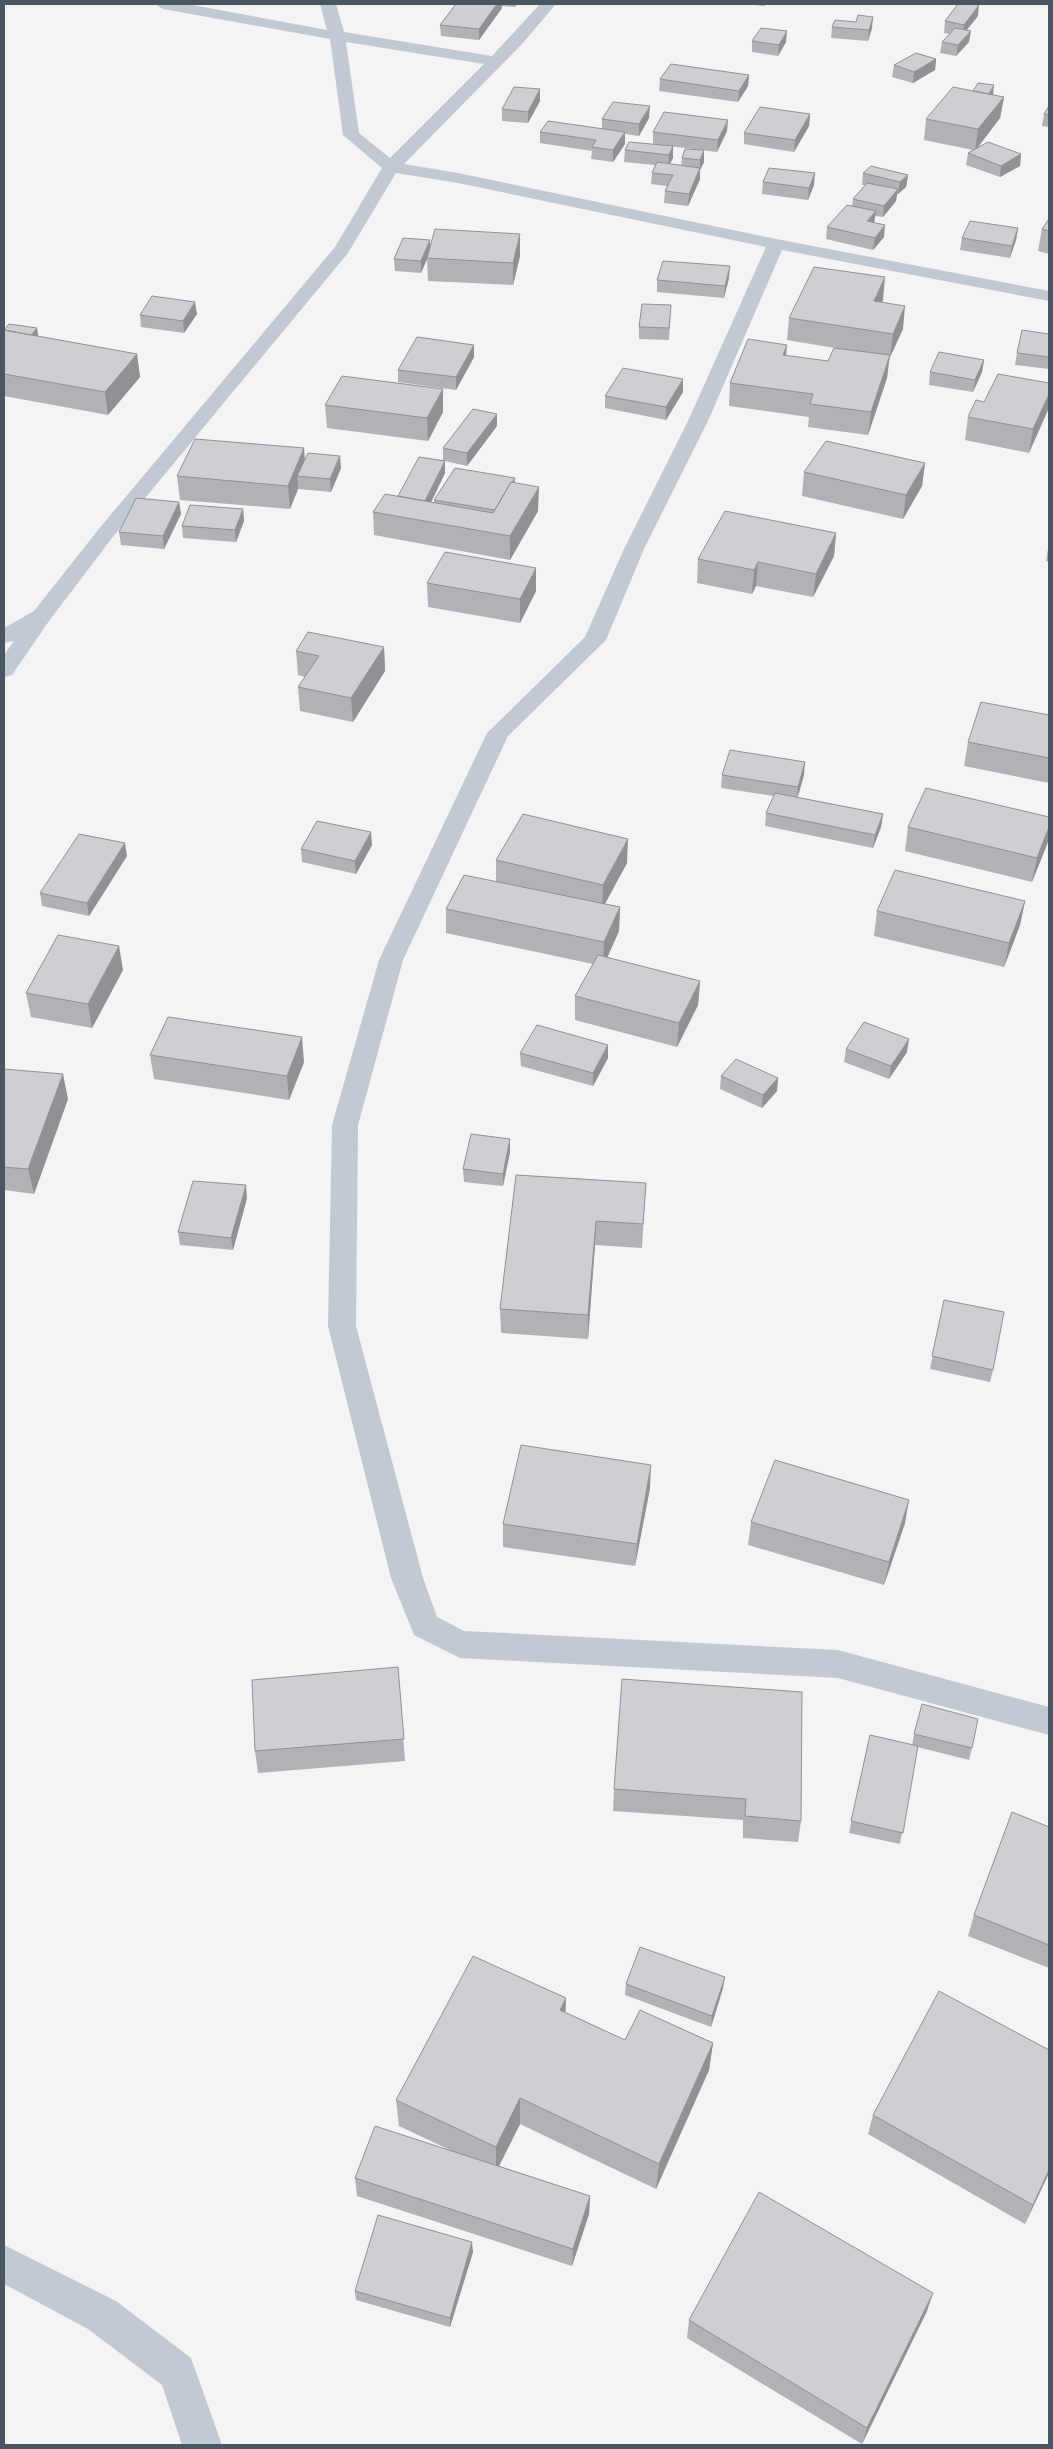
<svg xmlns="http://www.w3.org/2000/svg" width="1053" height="2449" viewBox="0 0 1053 2449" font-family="'PT Sans',sans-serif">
  <rect width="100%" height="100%" fill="#f5f3f3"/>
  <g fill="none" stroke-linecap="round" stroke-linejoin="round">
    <path fill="#c1cad2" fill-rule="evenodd" d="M155 4H187L327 30 320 4H336L344 32 492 56 540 4H556L522 44 404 164 458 173 776 239 1049 291V301L782 250 708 421 644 549 606 640 508 736 403 960 358 1125 356 1326 423 1578 437 1617 464 1631 838 1650 1049 1707V1735L838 1678 460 1658 414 1635 391 1578 328 1326 332 1125 379 960 487 733 585 637 624 549 688 421 766 247 458 183 396 173 348 253 112 538 49 621 12 675 4 677V655L14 641 4 643V628L34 611 98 530 335 247 382 168 343 135 330 39 163 9ZM346 42 484 64 390 158 359 133Z
      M4 2245 116 2301 191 2358 222 2445H182L162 2385 88 2329 4 2284Z"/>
  </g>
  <path fill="#b0b2b7" d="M456 4H518L515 7 502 6V8L479 40 441 36 440 25Z
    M747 4H766L764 6Z
    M978 16 966 30 969 42 956 56 940 53 942 42 950 34 944 33 945 21Z
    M832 27 872 28 868 41 831 38Z
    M752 41 786 42 778 56 752 52Z
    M936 59 935 70 913 83 892 77 894 65Z
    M749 75 748 86 738 102 659 91 660 79Z
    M540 89V101L528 123 502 121V109Z
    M993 95 1004 97 1000 118 978 147 1021 154 1020 166 1000 177 966 165 968 153 973 150 924 140 926 119Z
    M1049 106V127L1042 126 1044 114Z
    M810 114 809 126 794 152 744 144V133Z
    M649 118 639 136 625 134V144L613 162 591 159 592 151 540 143V132L602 129V119Z
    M727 131 717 152 653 144V132Z
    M673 146V158L670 164 681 165 682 158 685 149 704 162 700 170V179L688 206 664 203 665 191 667 186 651 184 652 173 655 165 624 162 625 150Z
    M863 173 908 175 906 187 898 194H897L896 201 883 217 875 216 874 223 884 237 873 250 826 239 827 227 852 206 853 199 865 185H862Z
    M763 182 814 185 808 200 762 194Z
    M1049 219V254L1038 251 1042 229Z
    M1018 228 1016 240 1010 258 960 250 962 238Z
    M520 234V256L513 285 428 281 427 259 421 273 395 271 394 259 430 248Z
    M729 278 724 298 657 292V280Z
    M883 300 881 302 903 329 890 357 889 356 887 378 868 435 808 427 809 417 729 406 730 383 786 356 828 361 853 351 787 340 789 318Z
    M671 305 669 340 639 339V327Z
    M197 314 184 333 141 327 140 315Z
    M37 328 38 337 137 354 140 377 108 415 4 396V329Z
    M1049 334V369L1015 365 1017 353Z
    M474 345V357L456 390 398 382V370Z
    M984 360 982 372 973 392 929 385 930 372Z
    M1049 383 1029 453 965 440 968 417Z
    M443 389V412L428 441 327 428 325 405Z
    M683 392 666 420 605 408V396Z
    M497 414V426L467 466 445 461V473L431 502H434V500L515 478V483L538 511 510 560 374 535 373 512 398 496 443 460V448Z
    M304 448 305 460 341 468 331 492 298 489 290 509 180 500 177 476Z
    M925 463 922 486 903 519 802 496 804 472Z
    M179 502 181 514 164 549 121 545 119 532Z
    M243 509 244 521 236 542 183 538 182 526Z
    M836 533 834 556 813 597 756 586 752 594 697 583 698 559Z
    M1049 543V562L1046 561Z
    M427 583 536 591 520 623 428 607Z
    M384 647 385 671 353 722 300 711 298 687 305 677 298 675 296 651Z
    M1049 715V783L964 766 968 742Z
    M722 775H804L797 797 883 814 881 827 873 848 765 826 766 813 774 796 721 788Z
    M908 827 1048 842 1032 882 905 851Z
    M372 845 356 874 302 862 301 849Z
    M127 856 89 916 42 906 40 893Z
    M496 860 627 863 605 904 620 907 619 931 607 958 700 981 698 1005 677 1047 575 1020V996L593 964 446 933V909L496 882Z
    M1025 901 1020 925 1004 967 874 936 877 911Z
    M123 970 92 1028 31 1017 26 993Z
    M608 1045V1058L593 1086 521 1066 520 1053Z
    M846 1049 907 1052 889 1079 844 1062Z
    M150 1055 304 1062 289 1100 154 1079Z
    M4 1069 68 1099 34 1194 4 1190Z
    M721 1076 778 1078 777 1091 762 1108 720 1089Z
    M510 1139V1152L503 1186 464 1182 463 1169Z
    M516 1175 646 1183 642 1248 595 1245 588 1339 501 1333 500 1309Z
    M247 1198 233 1250 180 1245 178 1232Z
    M944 1300 993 1370 990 1382 930 1369Z
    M650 1488 635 1566 503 1547V1524Z
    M751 1522 905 1523 884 1585 748 1545Z
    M398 1667 405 1761 258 1773 255 1751Z
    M802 1692 801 1821 798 1842 743 1838V1820L613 1811 614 1789Z
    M914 1734 972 1748 969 1760 917 1747 900 1844 849 1833 870 1735 912 1745Z
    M1049 1827V1968L968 1936 974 1915Z
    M626 1984 723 1988 711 2027 625 1995Z
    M566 1998 565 2012 625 2040 713 2043 709 2070 656 2189 520 2124 499 2166 590 2196 589 2214 572 2266 357 2196 355 2178 450 2150 399 2126 396 2100Z
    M873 2115 1049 2173 1025 2224 868 2134Z
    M473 2252 450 2327 356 2300 355 2291Z
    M927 2311 862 2444 687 2338 689 2320Z"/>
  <path fill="#909195" d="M497 4H502V8L479 40V29Z
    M979 5 978 16 962 36 964 25Z
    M873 17 872 28 868 41 869 30Z
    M787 31 786 42 778 56 779 45Z
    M971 31 969 42 956 56 958 45Z
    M936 59 935 70 913 83 914 72Z
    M749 75 748 86 738 102 739 91Z
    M994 85 993 96 987 97Z
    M540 89V101L528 123V112Z
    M1004 97 1000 118 975 151 978 129Z
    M650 106 649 118 639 136V124Z
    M810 114 809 126 794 152 795 140Z
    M728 120 727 131 717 152 718 140Z
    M625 132V144L613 162V150Z
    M673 146V158L668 167 669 155Z
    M704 150V162L700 170V179L688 206 689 194 700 169V160Z
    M1021 154 1020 166 1000 177 1001 166Z
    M815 173 814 185 808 200 809 188Z
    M908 175 906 187 898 194 900 182Z
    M898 189 896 201 883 217 884 206Z
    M876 211 874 223 867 221Z
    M885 225 884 237 873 250 875 238Z
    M1018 228 1016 240 1010 258 1012 246Z
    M520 234V256L513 285V263Z
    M430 240V252L421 273V261Z
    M730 266 729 278 724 298 725 286Z
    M885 277 883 300 872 324 874 301Z
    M195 302 197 314 184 333 183 321Z
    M905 306 903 329 890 357 893 334Z
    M37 328 39 341 28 339Z
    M474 345V357L456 390V377Z
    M787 345 785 368 783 355Z
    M137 354 140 377 108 415 105 392Z
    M890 355 887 378 868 435 871 412Z
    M984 360 982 372 973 392 975 380Z
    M683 379V392L666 420V407Z
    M443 389V412L428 441 427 418Z
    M1049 394V408L1029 453 1033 429Z
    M497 414V426L467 466V453Z
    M304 448 305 472 297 476 298 489 290 509 288 486Z
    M340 456 341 468 331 492 330 479Z
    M445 461V473L426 513 425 501Z
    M925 463 922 486 903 519 906 495Z
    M539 487 538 511 510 560V536Z
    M179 502 181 514 164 549 163 536Z
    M243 509 244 521 236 542 235 530Z
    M836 533 834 556 813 597 816 574Z
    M758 562 756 586 752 594 754 570Z
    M536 568V591L520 623V599Z
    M384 647 385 671 353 722 351 698Z
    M805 762 804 775 797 800 798 787Z
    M883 814 881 827 873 848 875 835Z
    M1049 827V836L1048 842 1032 882 1037 858Z
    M371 832 372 845 356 874 355 861Z
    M628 839 627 863 602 909 603 885Z
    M125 843 127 856 89 916 87 903Z
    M1025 901 1020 925 1004 967 1009 943Z
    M620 907 619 931 603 967 604 942Z
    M119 946 123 970 92 1028 88 1004Z
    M700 981 698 1005 677 1047 679 1023Z
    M302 1037 304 1062 289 1100 287 1076Z
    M909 1039 907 1052 889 1079 891 1066Z
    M608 1045V1058L593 1086V1073Z
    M63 1074 68 1099 34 1194 28 1169Z
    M778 1078 777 1091 762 1108 763 1095Z
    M510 1139V1152L503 1186V1174Z
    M246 1185 247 1198 233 1250 231 1238Z
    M596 1221 595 1245 588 1339V1315Z
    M651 1465 650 1488 635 1566 637 1544Z
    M909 1500 905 1523 884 1585 889 1562Z
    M725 1977 723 1988 711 2027 712 2016Z
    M566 1998 565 2025 560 2010Z
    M713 2043 709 2070 656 2189 659 2164Z
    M520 2098V2124L496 2172V2147Z
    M1049 2170V2173L1025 2224 1033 2205Z
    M590 2196 589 2214 572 2266 573 2249Z
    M472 2242 473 2252 450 2327V2318Z
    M933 2293 927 2311 862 2444 867 2428Z"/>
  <path fill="#cdcfd5" stroke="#909195" d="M456 4H497L479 29 440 25Z
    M958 4H972L979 5 964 25 945 21Z
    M858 15 873 17 869 30 832 27 835 20 856 22Z
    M761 28 787 31 779 45 752 41Z
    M955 28 971 31 958 45 942 42Z
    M916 53 936 59 914 72 894 65Z
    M671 64 749 75 739 91 660 79Z
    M978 83 994 85 989 94 973 91Z
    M514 87 540 89 528 112 502 109Z
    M953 87 1004 97 978 129 926 119Z
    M613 102 650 106 639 124 602 119Z
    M1049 106V115L1044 114Z
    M760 107 810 114 795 140 744 133Z
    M664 112 728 120 718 140 653 132Z
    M548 121 625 132 613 150 592 147 596 140 540 132Z
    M629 142 673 146 669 155 625 150Z
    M988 142 1021 154 1001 166 968 153Z
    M685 149 704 150 700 160 682 158Z
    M657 162 700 168 689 194 665 191 673 175 652 173Z
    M871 166 908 175 900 182 863 173Z
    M769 168 815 173 809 188 763 182Z
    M867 183 898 189 884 206 853 199Z
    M847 205 876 211 867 221 885 225 875 238 827 227Z
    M1049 219V231L1042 229Z
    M970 221 1018 228 1012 246 962 238Z
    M435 229 520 234 513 263 427 258Z
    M403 238 430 240 421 261 394 259Z
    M663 261 730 266 725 286 657 280Z
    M814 267 885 277 874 301 905 306 893 334 789 318Z
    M152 296 195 302 183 321 140 315Z
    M642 304 671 305 669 328 639 327Z
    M9 324 37 328 31 335 4 330Z
    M4 330 137 354 105 392 4 374Z
    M1022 330 1049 334V357L1017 353Z
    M417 337 474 345 456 377 398 370Z
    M748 339 787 345 783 355 828 361 834 348 890 355 871 412 810 404 813 394 730 383Z
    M939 352 984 360 975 380 930 372Z
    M623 368 683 379 666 407 605 396Z
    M998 374 1049 383V394L1033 429 968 417 976 400 984 402Z
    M342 376 443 389 427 418 325 405Z
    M473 409 497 414 467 453 443 448Z
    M195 439 304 448 288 486 177 476Z
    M826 441 925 463 906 495 804 472Z
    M308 453 340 456 330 479 297 476Z
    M419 457 445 461 425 501 398 496Z
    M455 468 515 478 512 483 511 482 495 510 434 500Z
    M511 482 539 487 510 536 373 512 385 494 493 513Z
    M136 498 179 502 163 536 119 532Z
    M190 505 243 509 235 530 182 526Z
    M725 511 836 533 816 574 758 562 754 570 698 559Z
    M445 552 536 568 520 599 427 583Z
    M308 632 384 647 351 698 298 687 319 656 296 651Z
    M981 702 1049 715V758L968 742Z
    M730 750 805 762 798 787 722 775Z
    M926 788 1049 817V827L1037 858 908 827Z
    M775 793 883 814 875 835 766 813Z
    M523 814 628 839 603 885 496 860Z
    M317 821 371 832 355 861 301 849Z
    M79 834 125 843 87 903 40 893Z
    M895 870 1025 901 1009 943 877 911Z
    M464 875 620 907 604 942 446 909Z
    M58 935 119 946 88 1004 26 993Z
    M598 955 700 981 679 1023 575 996Z
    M168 1017 302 1037 287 1076 150 1055Z
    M864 1022 909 1039 891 1066 846 1049Z
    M537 1025 608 1045 593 1073 520 1053Z
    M736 1059 778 1078 763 1095 721 1076Z
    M4 1069 63 1074 28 1169 4 1167Z
    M471 1134 510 1139 503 1174 463 1169Z
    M516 1175 646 1183 643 1224 596 1221 588 1315 500 1309Z
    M193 1181 246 1185 231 1238 178 1232Z
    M944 1300 1004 1312 993 1370 932 1356Z
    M521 1445 651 1465 637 1544 503 1524Z
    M775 1460 909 1500 889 1562 751 1522Z
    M398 1667 404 1739 255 1751 252 1680Z
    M622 1679 802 1692 801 1821 745 1816 746 1799 614 1789Z
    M922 1704 978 1719 972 1748 914 1734Z
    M870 1735 918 1746 903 1833 851 1821Z
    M1012 1812 1049 1827V1945L974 1915Z
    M640 1947 725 1977 712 2016 626 1984Z
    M473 1956 566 1998 560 2010 625 2040 640 2010 713 2043 659 2164 520 2098 496 2147 396 2100Z
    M939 1991 1049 2050V2170L1033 2205 873 2115Z
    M375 2126 590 2196 573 2249 355 2178Z
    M759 2192 933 2293 867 2428 689 2320Z
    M378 2215 472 2242 450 2318 355 2291Z"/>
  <rect width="1053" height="2449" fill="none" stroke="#4a5661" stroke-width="10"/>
</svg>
